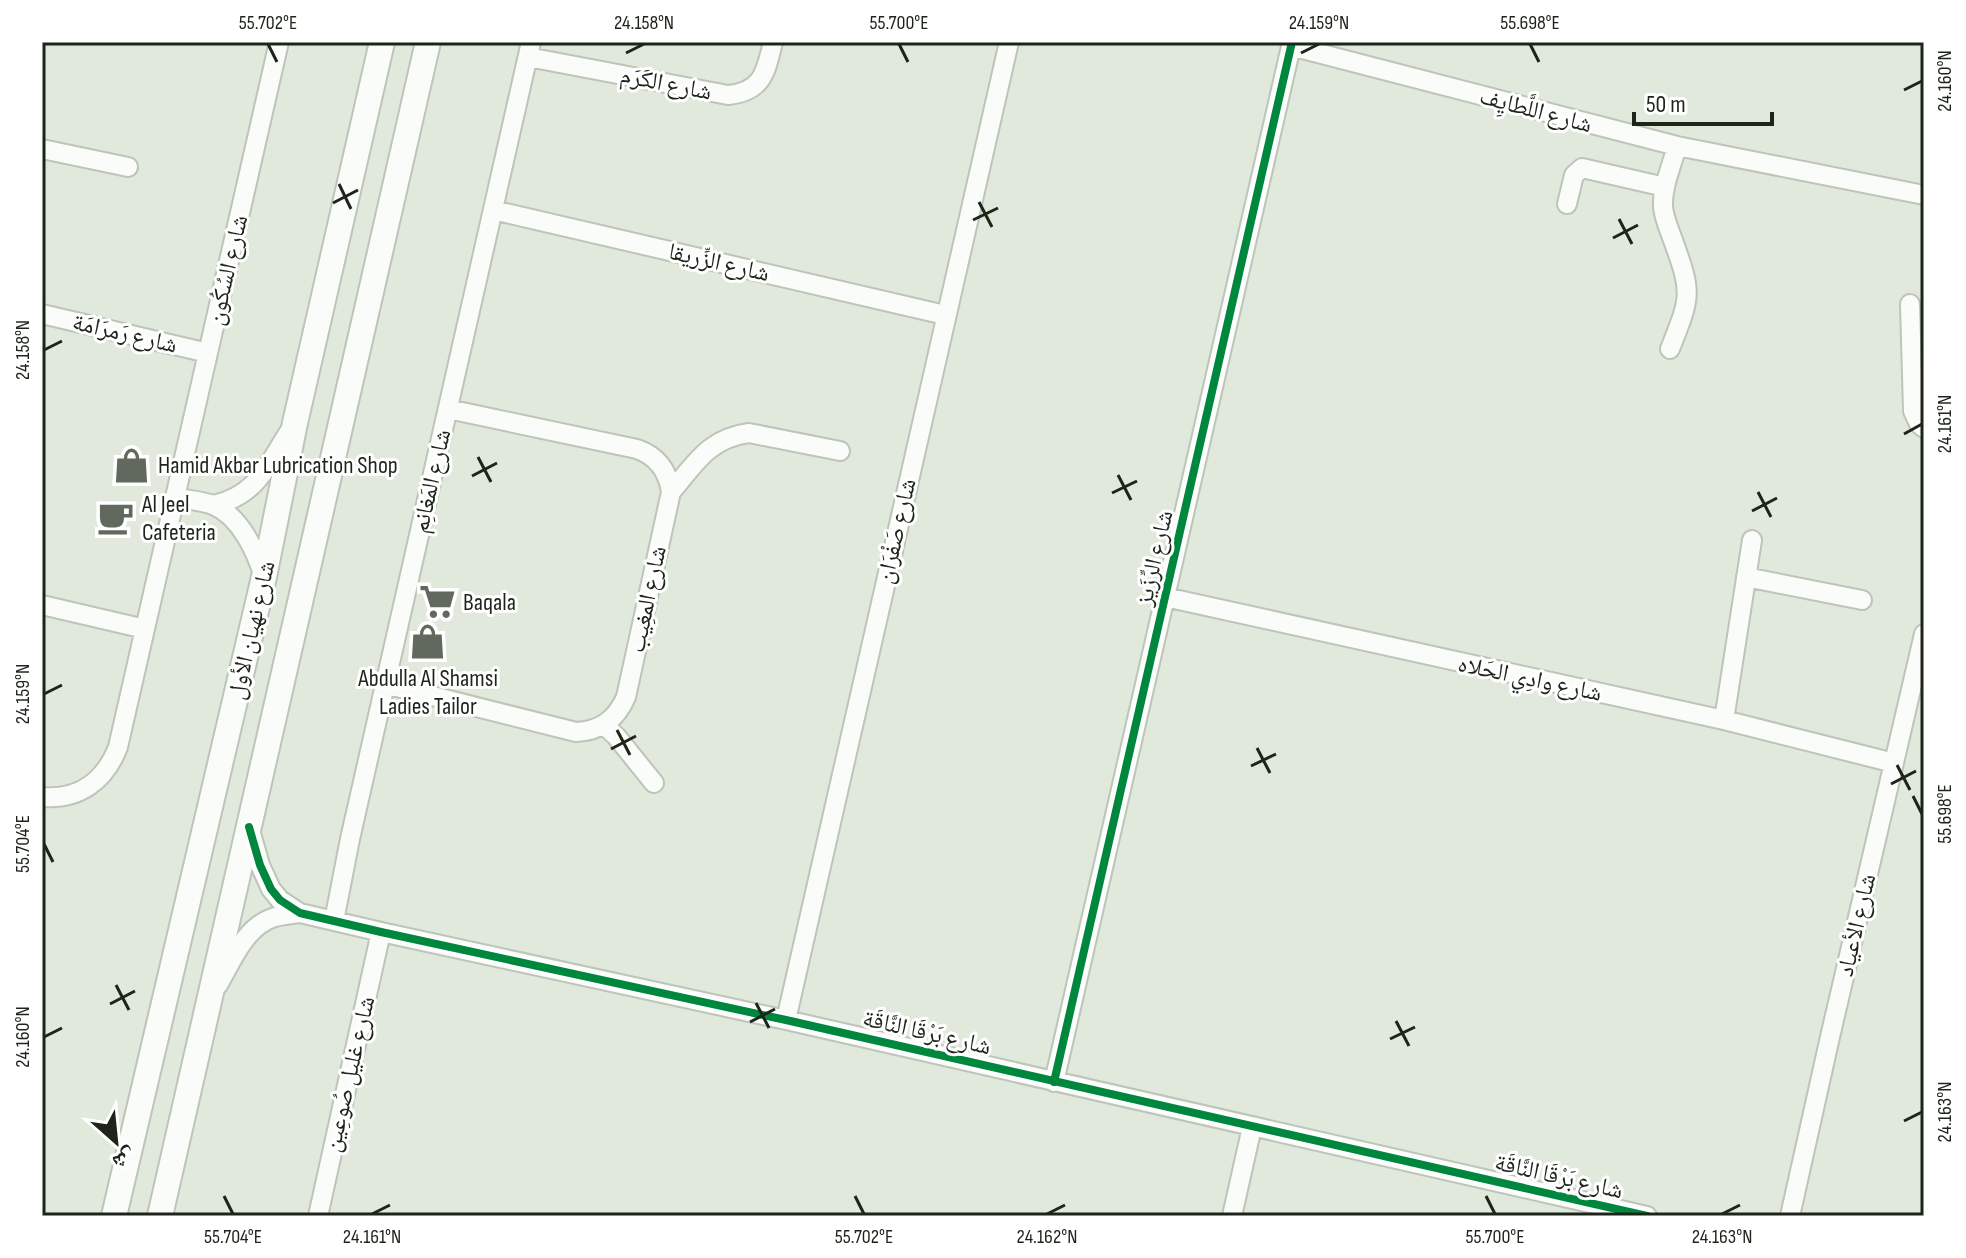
<svg xmlns="http://www.w3.org/2000/svg" width="1966" height="1258" viewBox="0 0 1966 1258" font-family="'Sofia Sans Condensed','Noto Naskh Arabic',sans-serif">
  <rect width="100%" height="100%" fill="#e0e9db"/>
  <g fill="none" stroke-linecap="round" stroke-linejoin="round">
    <defs>
      <path id="minor" d="M1291 46 1677 146 1924 195
        M528 57 728 95C763 92 766 71 773 42
        M42 149 128 167
        M1567 204 1574 175 1582 168 1665 187
        M493 210 945 315
        M1910 304 1913 411 1919 424 1924 428
        M42 314 208 353
        M1670 349C1690 298 1693 295 1674 243 1670 231 1664 219 1663 207 1662 187 1672 165 1677 146
        M671 492C695 464 709 438 749 433L840 451
        M175 497C187 500 202 501 213 505 240 516 256 551 264 577
        M214 505C257 495 267 466 289 432
        M1746 577 1862 600
        M1165 597 1724 720 1894 763
        M42 605 145 629
        M385 684 576 732C600 731 616 720 626 697L671 492C668 471 657 456 637 449L448 409
        M1724 720 1752 540
        M604 725 616 736 654 783
        M42 797C79 800 105 781 118 747L279 42
        M250 830 260 865 271 889 280 900 300 913 381 932 786 1020 1647 1216
        M334 921 350 839 531 42
        M218 985C232 961 245 926 275 917 283 915 292 914 300 913
        M786 1020 1009 42
        M1054 1082 1292 42
        M318 1216 381 932
        M1232 1216 1252 1127
        M1790 1216 1830 1037 1924 634"/>
      <path id="major" d="M114 1216 264 577 295 423 382 42
        M160 1216 428 42"/>
    </defs>
    <use href="#minor" stroke="#bdc5b9" stroke-width="22"/>
    <use href="#major" stroke="#bdc5b9" stroke-width="28"/>
    <use href="#minor" stroke="#fafcfa" stroke-width="18"/>
    <use href="#major" stroke="#fafcfa" stroke-width="24"/>
    <defs>
      <path id="cycleway" d="M249 827 260 865 271 889 280 900 300 913 381 932 786 1020 1647 1216
        M1054 1082 1292 42"/>
    </defs>
    <use href="#cycleway" stroke="#fff" stroke-width="13"/>
    <use href="#cycleway" stroke="#00873e" stroke-width="8"/>
  </g>
  <path fill="none" stroke="#1d241a" stroke-width="3" d="M268 44 277 62M899 44 908 62M1530 44 1539 62M626 53 644 44M1301 53 1319 44M1904 90 1922 81M339 184 351 209M979 202 992 227M333 203 358 190M1619 219 1632 244M973 220 998 208M1613 238 1638 225M44 350 62 341M1904 434 1922 424M478 457 491 482M1118 475 1131 500M472 476 497 463M1758 492 1771 517M1112 493 1137 481M1752 511 1777 498M44 694 62 685M617 730 630 755M1257 748 1270 773M611 749 636 736M1897 765 1910 790M1251 766 1276 754M1891 784 1916 771M1913 796 1922 814M44 844 53 862M116 985 129 1010M756 1003 769 1028M110 1004 135 991M1396 1021 1409 1046M750 1022 775 1009M44 1037 62 1028M1390 1039 1415 1027M1904 1121 1922 1112M224 1196 233 1214M855 1196 864 1214M1486 1196 1495 1214M372 1214 390 1205M1047 1214 1065 1205M1722 1214 1740 1205"/>
  <defs>
    <symbol id="shop-bare" viewBox="-9 -9 18 18"><path d="M-5-2.5h2.3a2.7 3.5 0 0 1 5.4 0H5L5.5 6h-11ZM-1.5-2.5h3a1.5 2.3 0 0 0-3 0Z" fill="#61695e" stroke="#fff" stroke-width="2.5" paint-order="stroke"/></symbol>
    <symbol id="cafe-bare" viewBox="-9 -9 18 18"><path d="M-5.5-4.5H6V0H3Q3 3.5 0 3.5H-2.5Q-5.5 3.5-5.5 0ZM3-3.2v2h1.7v-2ZM-6 4.5H4V6H-6Z" fill="#61695e" stroke="#fff" stroke-width="2.5" paint-order="stroke"/></symbol>
    <symbol id="supermarket-bare" viewBox="-9 -9 18 18"><path d="M-6-5.5h2.5l.6 2H6L4.5 2H-2.5L-4.4-4H-6ZM-1.5 3.2a1.3 1.3 0 1 0 .1 0ZM3 3.2a1.3 1.3 0 1 0 .1 0Z" fill="#61695e" stroke="#fff" stroke-width="2.5" paint-order="stroke"/></symbol>
  </defs>
  <g fill-rule="evenodd">
    <use href="#shop-bare" x="106" y="440" width="51" height="51"/>
    <use href="#cafe-bare" x="90" y="492" width="51" height="51"/>
    <use href="#supermarket-bare" x="412" y="576" width="51" height="51"/>
    <use href="#shop-bare" x="402" y="616" width="51" height="51"/>
  </g>
  <g text-anchor="middle" stroke-width="6" stroke-linejoin="round" paint-order="stroke">
    <g font-size="24" fill="#1d241a" stroke="#fff">
      <text transform="translate(666 83) rotate(11)" y="8">شارع الكَرَم</text>
      <text transform="translate(1536 110) rotate(15)" y="8">شارع اللَّطايِف</text>
      <text transform="translate(719 262) rotate(13)" y="8">شارع الزِّريقا</text>
      <text transform="translate(227 270) rotate(-77)" y="8">شارع السُكُون</text>
      <text transform="translate(125 333) rotate(13)" y="8">شارع رَمرَامَة</text>
      <text transform="translate(431 481) rotate(-77)" y="8">شارع المَغانِم</text>
      <text transform="translate(896 531) rotate(-77)" y="8">شارع صَفْرَان</text>
      <text transform="translate(1154 558) rotate(-77)" y="8">شارع الرِّزَيز</text>
      <text transform="translate(647 599) rotate(-78)" y="8">شارع المغِيب</text>
      <text transform="translate(251 630) rotate(-77)" y="8">شارع نهيان الأول</text>
      <text transform="translate(1530 678) rotate(12)" y="8">شارع وادِي الحَلاه</text>
      <text transform="translate(1856 925) rotate(-77)" y="8">شارع الأعياد</text>
      <text transform="translate(927 1032) rotate(13)" y="8">شارع بَرْقَا النَّاقَة</text>
      <text transform="translate(349 1074) rotate(-77)" y="8">شارع غليل صُوعِين</text>
      <text transform="translate(1559 1176) rotate(13)" y="8">شارع بَرْقَا النَّاقَة</text>
    </g>
    <g font-size="24" fill="#1d241a" stroke="#fff" text-anchor="start">
      <text x="158" y="473">Hamid Akbar Lubrication Shop</text>
      <text x="142" y="512">Al Jeel<tspan x="142" dy="28">Cafeteria</tspan></text>
      <text x="463" y="610">Baqala</text>
      <text x="428" y="686" text-anchor="middle">Abdulla Al Shamsi<tspan x="428" dy="28">Ladies Tailor</tspan></text>
    </g>
  </g>
  <rect width="1966" height="1258" fill="none" stroke="#ffffff" stroke-width="88"/>
  <g transform="translate(116 1142) rotate(153)" stroke="#ffffff" stroke-width="6" paint-order="stroke">
  <path d="M0-6L14 30L0 20L-14 30Z" fill="#1d241a"/>
  <text y="-12" font-size="22" font-weight="bold" text-anchor="middle" fill="#1d241a">ش</text>
  </g>
  <path d="M1634 112v12h138v-12" fill="none" stroke="#1d241a" stroke-width="4"/>
  <text x="1646" y="112" font-size="24" fill="#1d241a" stroke="#ffffff" stroke-width="6" paint-order="stroke">50 m</text>
  <rect x="44" y="44" width="1878" height="1170" fill="none" stroke="#1d241a" stroke-width="3"/>
  <g font-size="20" text-anchor="middle" fill="#1d241a">
    <text x="268" y="29">55.702°E</text>
    <text x="644" y="29">24.158°N</text>
    <text x="899" y="29">55.700°E</text>
    <text x="1319" y="29">24.159°N</text>
    <text x="1530" y="29">55.698°E</text>
    <text transform="translate(1944 81) rotate(-90)" y="7">24.160°N</text>
    <text transform="translate(22 350) rotate(-90)" y="7">24.158°N</text>
    <text transform="translate(1944 424) rotate(-90)" y="7">24.161°N</text>
    <text transform="translate(22 694) rotate(-90)" y="7">24.159°N</text>
    <text transform="translate(1944 814) rotate(-90)" y="7">55.698°E</text>
    <text transform="translate(22 844) rotate(-90)" y="7">55.704°E</text>
    <text transform="translate(22 1037) rotate(-90)" y="7">24.160°N</text>
    <text transform="translate(1944 1112) rotate(-90)" y="7">24.163°N</text>
    <text x="233" y="1243">55.704°E</text>
    <text x="372" y="1243">24.161°N</text>
    <text x="864" y="1243">55.702°E</text>
    <text x="1047" y="1243">24.162°N</text>
    <text x="1495" y="1243">55.700°E</text>
    <text x="1722" y="1243">24.163°N</text>
  </g>
</svg>
